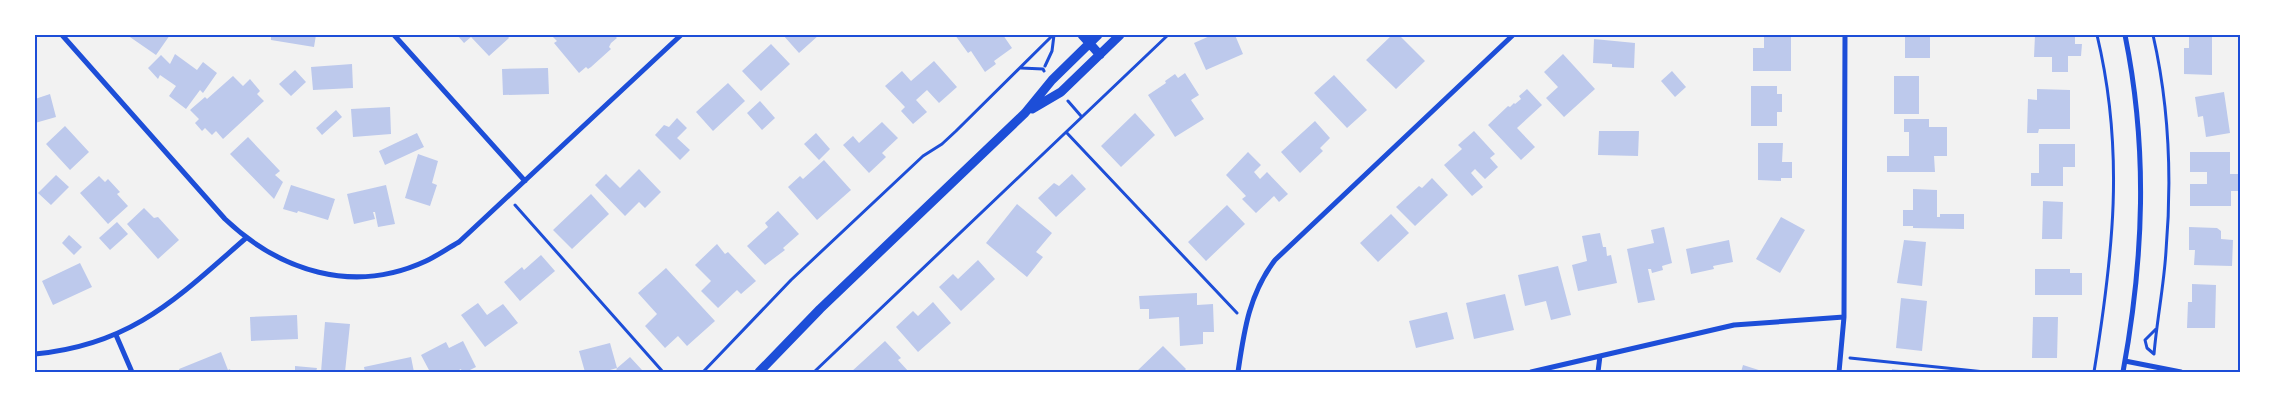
<svg xmlns="http://www.w3.org/2000/svg" width="2275" height="407" viewBox="0 0 2275 407" font-family="'Libre Baskerville',serif">
  <rect width="100%" height="100%" fill="#f2f2f2"/>
  <path fill="#bdc9ec" d="M127 35H170L156 55Z
    M271 35H316L314 47 271 40Z
    M457 35H507L509 38 489 56 471 37 464 43Z
    M551 35H614L617 38 611 43 609 47 611 49 591 67 588 69 586 67 579 73 554 43 557 41Z
    M783 35H819L799 53Z
    M955 35H1003L1012 48 994 61 996 64 985 72 971 51 968 53Z
    M1212 35H1235L1243 54 1206 70 1194 43Z
    M1392 35H1399L1425 61 1396 89 1366 60Z
    M1764 35H1791V71H1753V48H1764Z
    M1905 35H1930V58H1905Z
    M2035 35H2075V44H2082L2081 56H2068V72H2052V57H2034Z
    M2189 35H2212V75L2184 74V48H2189Z
    M1594 39 1635 43 1634 68 1612 67V64L1593 63Z
    M771 44 790 64 761 91 742 71Z
    M175 54 197 70 203 62 217 73 203 93 200 90 186 109 169 96 176 86 160 75 158 79 148 68 161 55 170 64Z
    M1563 54 1595 89 1564 117 1546 98 1558 87 1544 72Z
    M934 61 957 87 939 103 927 90 916 100 927 112 913 124 901 111 905 107 885 86 902 71 911 81Z
    M352 64 353 88 313 90 311 67Z
    M548 68 549 94 503 95 502 69Z
    M295 70 306 82 291 96 279 84Z
    M1672 71 1686 87 1675 97 1661 81Z
    M1185 73 1199 95 1191 100 1204 119 1175 137 1148 95 1166 83 1165 81 1175 74 1178 78Z
    M1334 75 1367 110 1347 128 1314 93Z
    M233 76 243 86 250 79 260 91 257 94 264 101 223 139 216 131 212 135 205 128 202 131 195 123 199 119 190 110 205 97 207 99Z
    M1894 76H1919V114H1894Z
    M728 83 745 101 713 131 696 112Z
    M1751 86H1777V94H1782V112H1777V126H1751Z
    M1527 89 1542 105 1517 128 1535 147 1521 160 1488 125 1508 106 1510 107 1514 103 1515 104 1521 99 1519 96Z
    M2037 89 2070 90V129H2039L2038 133H2027L2028 99 2037 100Z
    M2224 92 2230 133 2206 137 2203 116 2198 117 2195 97Z
    M50 94 56 117 35 123V99Z
    M760 101 775 118 762 130 747 113Z
    M390 107 391 134 353 137 351 109Z
    M336 110 342 117 322 135 316 128Z
    M1135 113 1155 135 1121 167 1101 146Z
    M677 118 687 128 677 138 690 150 680 160 655 135 664 125 669 127Z
    M1904 119H1929V127H1947V156H1934L1935 172H1887V156H1909V132H1904Z
    M1315 121 1330 138 1320 148 1323 151 1300 173 1281 152Z
    M882 122 898 138 882 153 886 157 869 173 843 145 853 136 859 143Z
    M65 126 89 152 70 170 46 144Z
    M1474 131 1495 154 1490 158 1498 167 1485 179 1475 169 1471 173 1483 187 1472 196 1444 165 1462 149 1458 145Z
    M1599 131H1639L1638 156 1598 155Z
    M417 133 424 147 385 165 379 151Z
    M816 133 830 149 819 160 804 144Z
    M248 137 280 171 275 175 283 182 274 199 230 154Z
    M1758 143H1783L1782 162H1792V178H1781V181L1758 180Z
    M2039 144H2075V167H2063V186H2031V173H2039Z
    M1248 152 1261 165 1254 172 1260 179 1267 172 1288 194 1279 202 1274 196 1256 213 1242 199 1246 196 1226 175Z
    M2190 152H2230V174H2240V191H2231V206H2190V184H2207V172H2190Z
    M418 154 438 161 432 183 437 185 430 206 405 198Z
    M824 160 851 190 817 220 788 187 800 176 803 179Z
    M639 169 661 192 645 208 639 202 625 216 595 185 606 174 620 188Z
    M1072 174 1086 189 1056 217 1038 198 1054 183 1059 186Z
    M56 175 69 187 51 205 38 193Z
    M99 176 105 182 108 179 120 192 117 194 128 206 108 224 80 193Z
    M1432 178 1448 195 1415 226 1396 207 1419 186 1422 188Z
    M291 185 335 199 328 220 298 211 297 213 283 209Z
    M386 185 395 224 378 227 375 212H373L375 219 354 224 347 194Z
    M1913 189 1937 190V217H1940V214H1964V229L1913 228V226H1903V210H1913Z
    M591 194 609 214 572 249 553 230Z
    M2043 201 2063 202 2062 239H2042Z
    M1017 204 1052 233 1036 252 1043 257 1027 277 986 243Z
    M1227 205 1245 224 1206 261 1188 242Z
    M144 208 154 218 158 217 179 240 158 259 127 224Z
    M778 211 799 234 783 248 785 250 765 265 747 246 768 227 765 223Z
    M1391 214 1409 233 1378 262 1360 243Z
    M1781 217 1805 230 1780 273 1756 259Z
    M117 222 128 234 110 250 99 238Z
    M1664 227 1672 263 1662 266 1663 270 1652 273 1651 269H1648L1655 300 1638 303 1627 249 1654 243 1651 230Z
    M2189 227 2217 228 2221 231V239L2233 240 2232 266 2194 265 2195 250H2189Z
    M1600 233 1603 247H1606L1607 256 1611 255 1617 283 1578 291 1572 265 1587 261 1582 236Z
    M69 235 82 247 74 255 62 243Z
    M1729 240 1733 262 1713 266 1714 269 1691 274 1686 249Z
    M1904 240 1926 242 1922 286 1897 283Z
    M717 244 725 254 728 252 756 281 741 294 737 290 718 308 701 291 711 281 695 265Z
    M541 255 555 271 520 301 504 282 522 267 524 270Z
    M978 260 995 279 961 311 939 287 953 274 958 279Z
    M80 263 92 287 53 305 42 281Z
    M1558 266 1571 315 1551 320 1546 301 1525 306 1518 275Z
    M666 268 715 321 687 346 678 336 665 348 645 326 657 314 638 293Z
    M2035 269H2070V273H2082V295H2035Z
    M2192 284 2216 285 2215 328H2187L2188 302H2192Z
    M1197 293V305L1213 304 1214 332H1203V344L1180 346 1179 317 1149 319V309H1140L1139 296Z
    M1505 294 1514 330 1474 339 1466 303Z
    M1901 298 1927 301 1922 351 1896 348Z
    M933 302 951 323 918 352 896 327 913 311 918 316Z
    M478 303 487 315 503 304 518 323 485 347 461 315Z
    M1447 312 1454 339 1416 348 1409 321Z
    M297 315 298 339 251 341 250 317Z
    M2033 317H2058L2057 358H2032Z
    M325 322 350 324 345 372H321Z
    M463 341 476 367 466 372H462L461 369 455 372H430L421 355 446 342 449 348Z
    M885 341 901 358 898 360 909 372H851Z
    M610 343 617 368 603 372H585L579 351Z
    M1163 346 1186 369 1183 372H1136Z
    M221 352 228 370 230 369 231 372H180L179 369Z
    M411 357 414 372H365L364 367Z
    M630 357 642 370 639 372H619L616 369Z
    M1743 365 1765 372H1741Z
    M295 366 317 368 316 372H295Z
    M1892 369 1909 371V372H1892Z"/>
  <g fill="none" stroke-linecap="round" stroke-linejoin="round">
    <path stroke="#1d4ed8" stroke-width="3" d="M2153 35C2169 105 2172 179 2166 251 2164 285 2157 319 2154 354L2147 348 2145 340 2156 329
      M1045 66 1052 51 1054 35
      M1021 68 1043 69 1044 71
      M1068 101 1081 116
      M1066 132 1237 313
      M515 205 663 372
      M1850 358 1985 372
      M703 372 791 280 923 156 942 144 956 131 1053 35
      M814 372 1168 35
      M2094 372C2113 255 2125 152 2097 35"/>
    <path stroke="#1d4ed8" stroke-width="5" d="M62 35 225 219C280 271 353 295 426 261 437 256 448 248 459 242L681 35
      M394 35 525 181
      M116 335 132 372
      M35 354C132 345 177 298 246 238
      M2125 361 2181 372
      M1238 372C1244 331 1249 294 1275 260L1513 35
      M1531 372 1734 325 1844 317
      M1598 372 1600 356
      M1839 372 1844 317 1845 35
      M2123 372C2144 258 2148 148 2125 35"/>
    <path stroke="#1d4ed8" stroke-width="9" d="M1082 35 1100 55
      M1032 109 1061 92 1120 35
      M759 372 820 309 1025 113 1052 80 1098 35"/>
  </g>
  <rect width="2275" height="407" fill="none" stroke="#ffffff" stroke-width="72"/>
  <rect x="36" y="36" width="2203" height="335" fill="none" stroke="#1d4ed8" stroke-width="2"/>
</svg>
